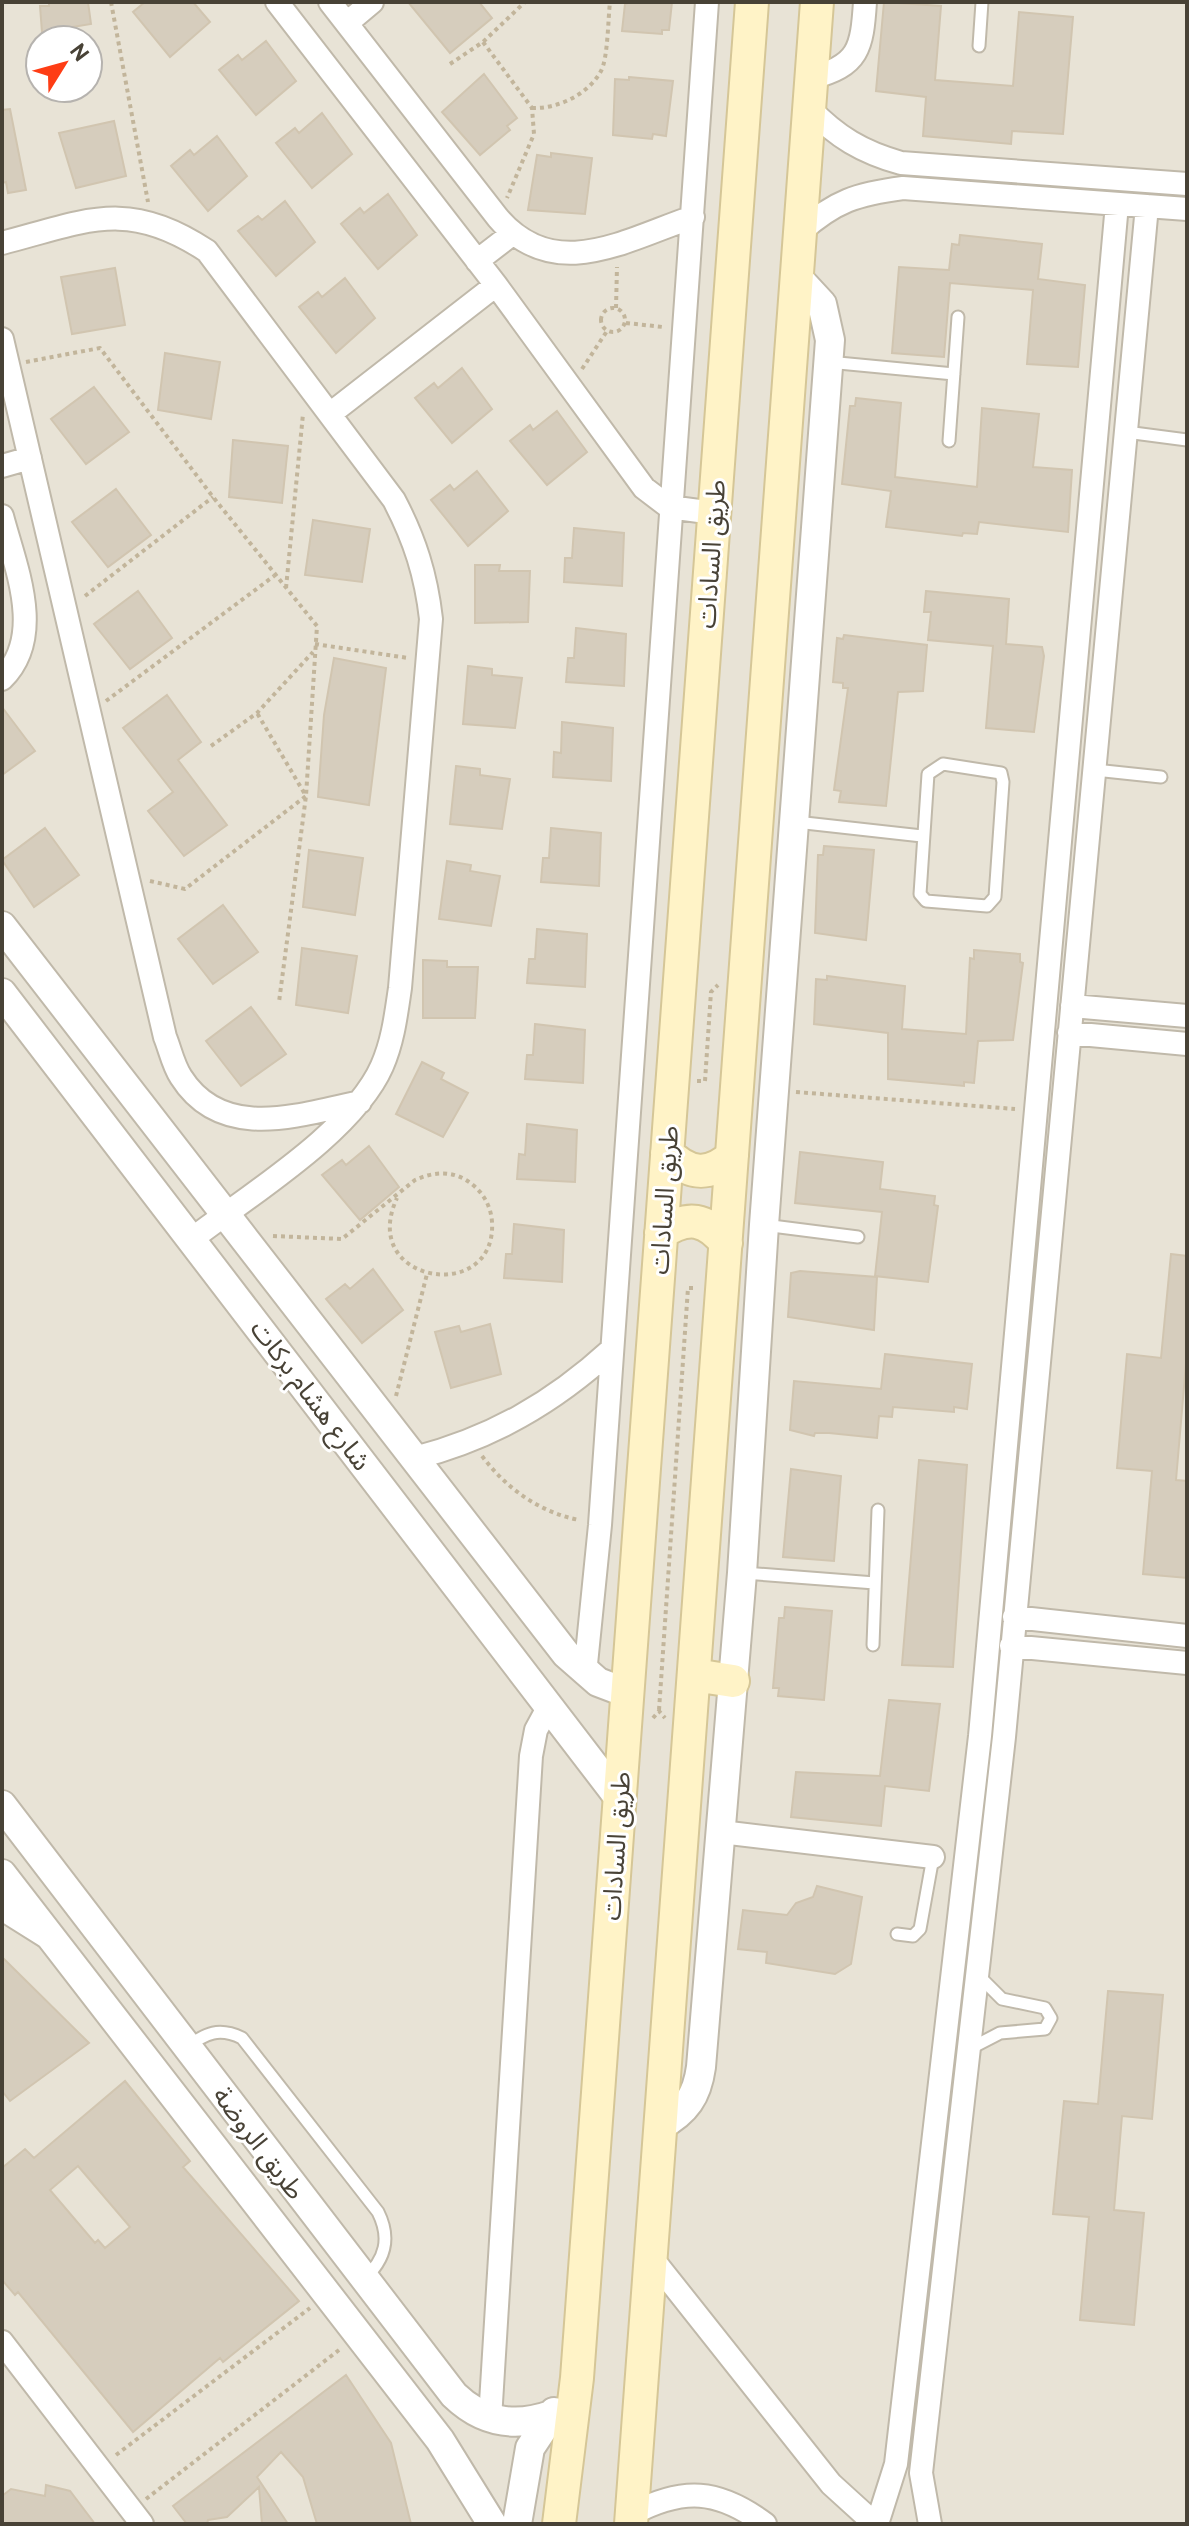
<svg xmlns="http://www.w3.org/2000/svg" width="1189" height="2526" viewBox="0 0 1189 2526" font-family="Overpass,'Noto Sans Arabic',sans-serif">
  <rect width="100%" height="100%" fill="#f4f1e8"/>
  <path fill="#e8e3d6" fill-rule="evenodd" d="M2 2H1187V2524H2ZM40 40H88V88H40Z"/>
  <path fill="#d6cdbd" stroke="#d1c5b0" stroke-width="2" fill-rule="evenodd" d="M49 2H88L91 24 42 32 40 6H49Z
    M145 2H193L210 22 170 57 133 12Z
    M408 2H479L492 18 450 53Z
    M631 2H672L669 30H662V34L622 31 625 4Z
    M884 2 941 6 935 80 1013 86 1019 12 1073 17 1063 134 1012 131 1011 144 923 136 926 97 876 91Z
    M266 41 296 81 256 115 219 70 238 55 242 60Z
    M484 74 517 118 507 126 510 130 480 155 442 112Z
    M629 77 673 81 666 136 653 134 652 139 613 135 615 79 629 80Z
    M10 109 26 190 8 193 6 182 2 183V110Z
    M322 113 352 154 312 188 276 143 295 128 299 133Z
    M114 121 126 176 76 188 59 133Z
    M217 136 247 176 208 211 171 166 190 150 194 155Z
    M551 153 592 158 585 214 528 210 537 155 551 157Z
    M388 194 417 235 378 269 341 224 360 208 364 213Z
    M285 201 315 242 276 276 238 231 258 216 262 220Z
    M960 235 1042 244 1038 279 1085 285 1078 367 1027 364 1033 290 950 283 944 357 892 353 899 267 949 270 952 244 959 245Z
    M115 268 125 325 72 334 61 277Z
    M345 278 375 318 336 353 299 307 318 292 322 297Z
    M165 353 220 362 211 419 158 410Z
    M462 368 492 409 452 443 415 398 434 383 438 388Z
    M94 387 129 432 86 464 51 419Z
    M856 398 901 403 895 477 977 487 982 408 1039 414 1033 467 1072 470 1068 532 979 522 977 534 963 533 962 536 886 527 891 491 842 484 850 406H855Z
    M557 411 587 452 547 485 510 441 530 425 533 430Z
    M233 440 288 446 282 503 229 497Z
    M477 471 508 511 468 546 431 500 450 485 454 490Z
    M116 489 151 535 108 567 72 522Z
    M313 520 370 529 362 582 305 575Z
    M574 528 624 533 622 586 564 582 565 558H572Z
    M475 565H500L499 571H530L528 622 475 623Z
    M138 591 172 638 130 669 94 624Z
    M926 591 1009 599 1006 644 1042 647 1044 656 1034 732 986 728 993 646 928 640 931 612H924Z
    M576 628 626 634 624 686 566 682 568 658H574Z
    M844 635 927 645 923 691 898 692 886 806 839 802 841 791 834 790 848 688H843V683L833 682 837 638 843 639Z
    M334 658 386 668 369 805 318 797 324 715Z
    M468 666 492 669V675L522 678 515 728 463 724Z
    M167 695 201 742 178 760 227 825 184 856 148 811 173 792 123 728Z
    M2 707 35 751 2 775Z
    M562 722 613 728 611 781 553 777 554 752 561 753Z
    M456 766 480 769V775L510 779 502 829 450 824Z
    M45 828 79 875 34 907 2 860Z
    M551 828 601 833 599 886 541 882 543 858H549Z
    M824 846 874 850 866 940 815 933 818 855H823Z
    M309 850 363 858 355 915 303 907Z
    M447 861 471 865 470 871 500 876 491 926 439 919Z
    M223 905 258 952 213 984 178 939Z
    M537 929 587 934 585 987 527 983 529 959H535Z
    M302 948 357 956 348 1013 296 1005Z
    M974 950 1020 954V962L1023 963 1013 1040 978 1041 974 1083 964 1082V1086L888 1079V1033L814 1024 816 979 827 980V976L905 986 902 1029 966 1034 970 958 974 959Z
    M423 960 447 961V967H478L475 1018H423Z
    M251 1007 286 1054 241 1086 206 1041Z
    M535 1024 585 1030 583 1083 525 1079 527 1055H533Z
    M422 1062 444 1073 441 1079 468 1093 443 1137 396 1114Z
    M527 1124 577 1130 575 1182 517 1179 519 1154 525 1155Z
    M369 1146 399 1187 360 1220 322 1175 342 1160 346 1165Z
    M800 1152 883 1162 880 1189 935 1196 934 1205 938 1206 928 1282 875 1276 882 1212 795 1203Z
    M514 1224 564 1230 562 1282 504 1278 506 1254H512Z
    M1171 1254 1187 1256V1352L1176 1480 1187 1481V1578L1143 1574 1152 1471 1117 1468 1127 1354 1161 1358Z
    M373 1269 403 1310 362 1343 326 1299 345 1284 350 1289Z
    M800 1271 877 1277 874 1330 788 1317 791 1273Z
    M490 1324 501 1374 451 1388 435 1332 459 1326 461 1332Z
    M885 1354 972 1364 967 1409 954 1407V1412L893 1407 892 1417 879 1416 877 1438 829 1433H815L814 1436 790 1430 794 1381 881 1389Z
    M919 1460 967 1465 953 1667 902 1665Z
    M791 1469 841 1476 834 1561 783 1557Z
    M785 1607 832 1611 824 1700 778 1696 779 1688H773L779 1618H784Z
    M889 1700 940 1704 929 1791 885 1786 881 1826 791 1817 796 1772 880 1776Z
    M817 1886 862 1897 851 1964 835 1974 766 1963 767 1952 738 1949 743 1910 787 1915 796 1903 813 1897Z
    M2 1957 89 2043 10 2101 2 2091Z
    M1108 1991 1163 1995 1152 2119 1122 2116 1114 2210 1144 2213 1134 2325 1080 2320 1089 2217 1053 2214 1064 2101 1098 2104Z
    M125 2081 190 2161 183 2167 299 2301 223 2362 220 2358 133 2432 18 2292 15 2295 2 2280V2168L25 2149 34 2158ZM78 2166 130 2227 105 2248 98 2240 95 2243 50 2190Z
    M346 2375 391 2443 411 2524H317L303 2477 281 2452 257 2477 288 2524H262L259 2487 227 2517 208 2520 207 2524H187L173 2506Z
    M46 2485 70 2491 95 2524H2V2496L11 2489 45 2496Z"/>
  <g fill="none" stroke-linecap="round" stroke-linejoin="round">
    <defs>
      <path id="service" d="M979 46 982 2
        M828 362 954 374
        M1126 432 1187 440
        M949 441 958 317
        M943 764 1001 773 1003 782 995 897 987 906 926 901 920 894 928 774Z
        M1095 770 1161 777
        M796 822 922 836
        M764 1225 858 1237
        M744 1573 875 1583
        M873 1645 878 1510
        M897 1934 913 1936 920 1929 933 1857
        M187 2047C206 2033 219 2027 242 2038L378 2212C391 2238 386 2259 364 2279
        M969 2049 1000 2033 1045 2029 1051 2018 1045 2008 1002 1999 980 1977"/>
      <path id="minor" d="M277 2 496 285 644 488 669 507 714 513
        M330 2 498 218C555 284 625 240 693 217
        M347 23 372 2
        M811 78C859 66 862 48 865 2
        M809 108C837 137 862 152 901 163L1187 184
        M800 232C835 201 857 194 903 188L1187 209
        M2 243C86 221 128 198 207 251L394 500C415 540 426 575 431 619L400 988C396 1015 393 1041 382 1066 353 1132 249 1195 192 1239
        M477 261 512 234
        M2 339 165 1037C170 1049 173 1065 181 1077 222 1142 299 1115 360 1102
        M330 414 496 285
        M2 466 30 458
        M2 516C15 566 46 636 2 679
        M1072 1006 1187 1016
        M1069 1033 1187 1044
        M415 1458C492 1438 553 1403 612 1349
        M1014 1617 1187 1636
        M1011 1646 1187 1663
        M585 1674 600 1525 707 2
        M721 1832 933 1857
        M2 1909 45 1936
        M651 2257 831 2484 875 2524
        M2 2342 142 2524
        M490 2419 531 1756 536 1730 549 1706
        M632 2514C683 2487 718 2489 765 2524
        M877 2524 896 2464 980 1736 1117 204
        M930 2524 921 2473 1004 1737 1147 206"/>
      <path id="tertiary" d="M2 926 566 1654 598 1682 627 1693
        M2 993 619 1798
        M2 1805 454 2395C482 2422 514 2428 551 2415
        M2 1874 440 2440 492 2524
        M660 2126C686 2112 697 2096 701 2067L742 1573 764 1225 830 340 822 304 797 277
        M517 2524 530 2448 554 2412"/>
      <path id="secondary" d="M667 1153C689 1175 709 1177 732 1156
        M661 1233C688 1215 706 1218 726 1243
        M694 1675 733 1681
        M559 2524 577 2378 752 2
        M631 2524 817 2"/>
    </defs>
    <use href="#service" stroke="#c0b9aa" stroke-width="15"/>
    <use href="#minor" stroke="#c0b9aa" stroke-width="26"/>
    <use href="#tertiary" stroke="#c0b9aa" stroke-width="32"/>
    <use href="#secondary" stroke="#d5c697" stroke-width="36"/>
    <path stroke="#c2b59b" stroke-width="4" stroke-dasharray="4 4" stroke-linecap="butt" d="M111 2 148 202
      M483 42 532 108 534 134 507 198
      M450 64 483 42 525 2
      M532 108C557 109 588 95 601 71 608 58 608 19 610 2
      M601 320a12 12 0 1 1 24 0a12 12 0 1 1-24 0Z
      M616 308 617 267
      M626 323 663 327
      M26 362 100 348 213 497 317 626 306 796 279 1002
      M582 369 607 331
      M286 588 303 414
      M85 596 213 497
      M315 644 408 658
      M106 701 274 576
      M211 746 257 713 313 652
      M150 881 185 889 306 796 257 713
      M697 1081H705L711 992 718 985
      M796 1092 1015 1109
      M273 1236 342 1239 415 1180C435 1171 455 1170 473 1185 484 1194 491 1207 492 1222 497 1305 357 1284 397 1198
      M396 1396 427 1274
      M482 1456C506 1488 539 1512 579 1520
      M659 1710 688 1288H696
      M653 1718 659 1711 665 1718
      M116 2455 310 2308
      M146 2499 339 2350"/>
    <use href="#service" stroke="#fff" stroke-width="11"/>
    <use href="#minor" stroke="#fff" stroke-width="22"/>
    <use href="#tertiary" stroke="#fff" stroke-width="28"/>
    <use href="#secondary" stroke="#fff3c7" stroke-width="32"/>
  </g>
  <g text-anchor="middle" stroke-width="6" stroke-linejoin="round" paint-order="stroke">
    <g font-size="26" fill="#484236" stroke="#fff">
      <text transform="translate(711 554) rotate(-86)" y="9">طريق السادات</text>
      <text transform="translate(664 1200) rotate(-86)" y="9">طريق السادات</text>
      <text transform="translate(311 1395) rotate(53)" y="9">شارع هشام بركات</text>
      <text transform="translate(616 1846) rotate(-86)" y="9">طريق السادات</text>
      <text transform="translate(259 2143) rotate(53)" y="9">طريق الروضة</text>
    </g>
  </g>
  <rect width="1189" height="2526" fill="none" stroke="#484236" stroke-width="8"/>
  <g transform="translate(64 64) rotate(53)"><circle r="38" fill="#ffffff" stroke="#b6b3af" stroke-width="2"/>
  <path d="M0-6L14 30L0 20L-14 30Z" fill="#fe3d15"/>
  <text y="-12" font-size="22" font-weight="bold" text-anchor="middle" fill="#484236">N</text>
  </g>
</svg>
